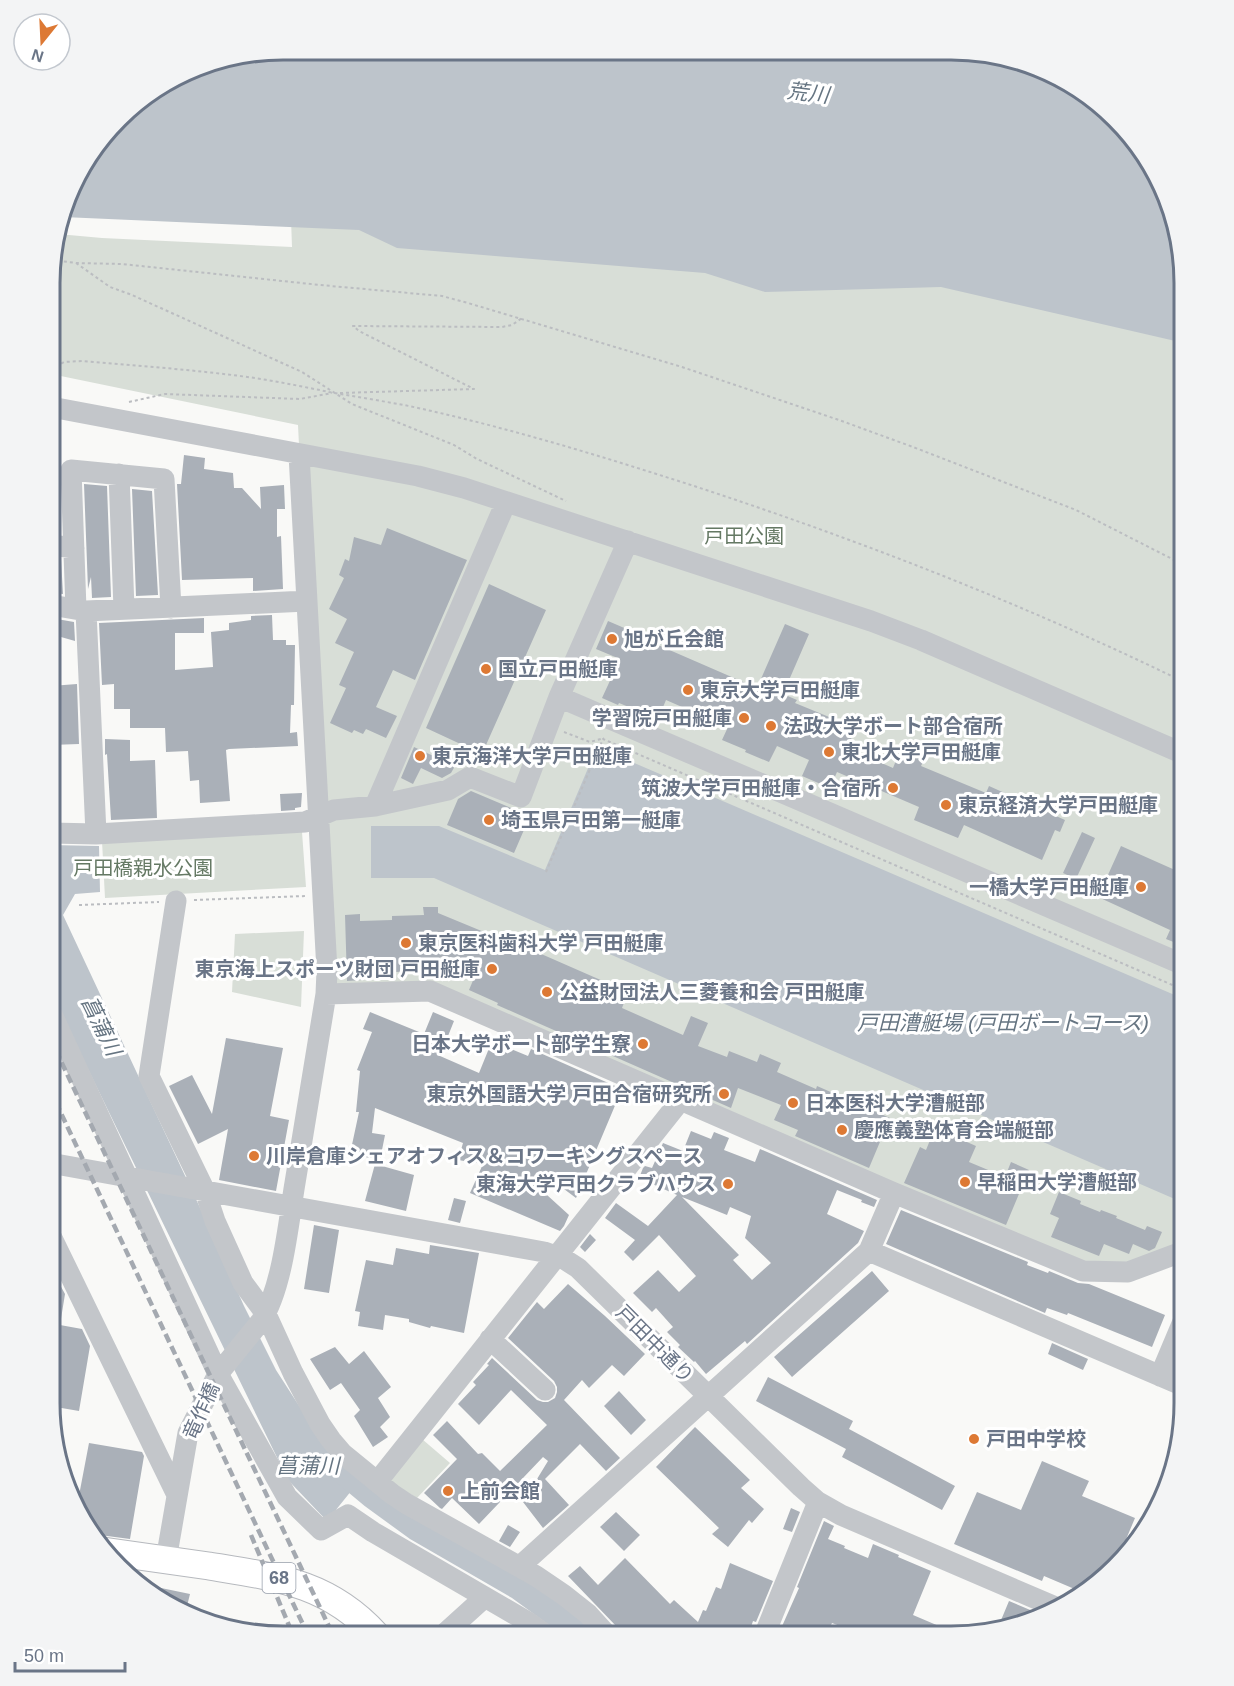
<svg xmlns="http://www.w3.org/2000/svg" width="1234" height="1686" viewBox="0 0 1234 1686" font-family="Arial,'Noto Sans JP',sans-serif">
  <rect width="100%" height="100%" fill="#f9f9f7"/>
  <path fill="#d8ded7" d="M285 50 1160 179 1184 282V1251L1128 1272 1071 1266 430 991 326 994 298 425 51 374 52 252 58 234 102 238 292 247Z
    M302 832 306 887 105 898 102 841Z
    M304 931 301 1007 232 992 235 934Z
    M422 1439 450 1463 417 1498 388 1481Z"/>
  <path fill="#bdc4cb" d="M283 50 982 52 1040 67 1093 98 1160 179 1184 282V343L941 287 765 292 705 273 397 248 359 230 63 217 81 166 129 107 207 62Z
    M597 747 1184 999V1203L434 878H371V826H439L545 870Z
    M50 845 99 846 100 892 75 894 63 915 202 1212 244 1306 276 1370 334 1460 360 1480 327 1521 288 1480 50 991Z"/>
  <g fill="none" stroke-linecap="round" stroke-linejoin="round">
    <path stroke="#bdc4cb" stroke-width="26" d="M331 1461 373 1496 417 1528 519 1587 571 1625 581 1635"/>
  </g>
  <path fill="#aab0b8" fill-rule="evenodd" d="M184 455 205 458 204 469 233 473 234 488H242L261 509 260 487 284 485 285 509H277V537L281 536 283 589 253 591V578L182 580 177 484H181Z
    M51 470H58L61 533 51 532Z
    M84 484 107 486 111 597 92 598 91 577 88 589Z
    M132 489 152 491 158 595 136 596Z
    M387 528 467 560 415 680 393 670 376 707 397 716 386 738 366 729 363 734 354 730 352 733 330 723 346 688 339 685 354 652 335 643 347 619 329 609 344 578 339 575 345 559 349 561 354 537 381 545Z
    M51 558 61 559 63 594 51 593Z
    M489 584 546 610 482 754 426 728Z
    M272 615 273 640H286V645H295L294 705H291L290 733 297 732 298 746 229 749 226 750 230 801 200 803 199 780 190 781 188 751 166 752 165 728H130V709H114V684L102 685 99 623 204 618V633H175V670L213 667 211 632 229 630V623L251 620V616Z
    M51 618 74 622 75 641 54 635 55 630H51Z
    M608 621 629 630 628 632 757 688 785 624 809 634 783 694 797 700 795 703 856 728 847 748 893 768 901 748 925 758 921 766 986 793 989 786 1065 820 1060 832 1055 830 1042 860 964 825 958 838 914 820 919 807 837 772 830 788 802 776 809 760 777 746 769 762 745 752 746 750 722 740 728 727 666 700 658 719 619 703 618 705 602 698 620 659 596 649Z
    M77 684 79 744 51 745V686Z
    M105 739 130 740V761L155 760 157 818 111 820 107 754 105 755Z
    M414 747 455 766 451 773 442 778 421 768 413 784 401 778Z
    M471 791 530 816 514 853 447 825 458 799Z
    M302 793 301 807 295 808V810L281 811 280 794Z
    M1082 832 1095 838 1076 879 1063 873Z
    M1121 846 1184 874V938L1181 945 1166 939 1170 930 1098 897Z
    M423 907H438V913L484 932V933L521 950 523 946 628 992 622 1008 683 1035 691 1016 708 1023 698 1046 727 1057 729 1051 757 1062 760 1054 781 1063 777 1072 816 1089 817 1086 890 1118 869 1168 795 1136 798 1130 774 1120 781 1105 738 1088 731 1108 497 1005 498 1003 469 990 477 971 440 957V970L395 972V963L362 964V980L347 981 345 915 360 914V921L392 920V916L424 915Z
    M370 1012 424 1034 433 1012 454 1021 440 1056 479 1073 492 1041 528 1056 531 1049 622 1089 576 1198 544 1174 536 1185 569 1215 564 1226 560 1231 470 1193 483 1164 458 1160 463 1143 375 1108 372 1133 385 1135 380 1160 350 1154 359 1112H356L360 1071 357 1070 372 1032 363 1029Z
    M226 1038 283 1048 270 1116 289 1120 276 1191 219 1180 228 1129 198 1144 169 1086 192 1075 212 1114Z
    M935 1128 976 1146 969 1162 1005 1177 1011 1162 1029 1170 1006 1225 904 1183 920 1147 926 1150Z
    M691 1131 711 1139 714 1132 729 1138 724 1150 755 1162 760 1149 877 1200 874 1207 861 1202 862 1200 837 1190 827 1214 864 1231 858 1243 747 1344 745 1341 706 1374 695 1361 694 1362 678 1347 680 1345 667 1332 673 1327 656 1308 652 1312 633 1293 658 1270 679 1292 696 1276 659 1235 633 1261 624 1252 635 1240 605 1218 616 1203 648 1226 677 1195 639 1178 643 1168 645 1166 652 1168 663 1143 683 1151ZM682 1197 727 1215 730 1207 751 1216 745 1238 771 1263 752 1280 733 1260 739 1255Z
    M375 1164 414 1175 406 1211 365 1201Z
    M1059 1192 1081 1201 1080 1204 1100 1212 1101 1210 1117 1216 1116 1218 1145 1230 1147 1226 1162 1232 1155 1248 1149 1251 1133 1244 1129 1254 1104 1244 1099 1256 1051 1237 1059 1218 1050 1214Z
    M454 1198 466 1201 460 1223 448 1220Z
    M901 1210 1028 1262 1027 1265 1048 1273 1049 1271 1078 1283 1089 1284 1165 1315 1152 1347 1068 1313 1067 1315 1047 1308 1045 1313 886 1244Z
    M314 1225 339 1230 329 1293 304 1289Z
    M590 1234 596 1240 585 1252 580 1247Z
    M430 1245 479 1253 464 1333 431 1326 430 1328 409 1322V1319L385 1315 383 1330 358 1326 360 1312 355 1311 366 1260 393 1265 396 1248 429 1254Z
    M872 1271 889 1291 792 1377 774 1357Z
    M50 1281 59 1283 65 1294 60 1325 82 1329 90 1346 79 1411 50 1406Z
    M568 1284 605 1316 645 1354 624 1376 612 1365 589 1388 582 1380 564 1400 620 1458 606 1471 580 1444 545 1479 569 1505 543 1528 523 1502 548 1461 543 1457 479 1524 452 1498 442 1509 440 1508 424 1493 457 1459 433 1435 447 1421 478 1454 482 1453 500 1471 547 1425 511 1390 479 1425 458 1404 476 1385 473 1382 489 1365 487 1364 492 1358 537 1400 543 1402H548L555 1398 557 1392V1387L554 1381 508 1338 537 1302 544 1309Z
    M1052 1343 1088 1359 1083 1370 1048 1354Z
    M335 1347 349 1364 364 1351 391 1387 378 1398 390 1417 380 1427 388 1437 373 1447 354 1416 360 1410 341 1383 330 1390 310 1359Z
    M768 1377 853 1421 849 1429 955 1486 942 1510 842 1457 846 1449 756 1401Z
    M619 1391 646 1420 631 1435 604 1406Z
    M695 1427 750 1480 741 1488 764 1509 752 1523 749 1520 728 1547 712 1534 719 1528 656 1467Z
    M89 1443 142 1452 144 1456 130 1539 92 1534 82 1519 84 1508 77 1506Z
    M1042 1461 1089 1481 1082 1496 1135 1518 1114 1568 1105 1579 1084 1593 1044 1576 1042 1581 954 1544 977 1492 1021 1510Z
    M791 1508 800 1512 792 1532 783 1529Z
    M616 1512 640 1535 624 1551 600 1527Z
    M824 1521 834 1526 828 1539 845 1546 844 1548 868 1558 873 1544 899 1555 898 1557 931 1571 913 1615 960 1635 952 1636H855L856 1632 832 1623 826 1636H786L779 1633 799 1588 797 1587Z
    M508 1525 520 1532 510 1547 499 1541Z
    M625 1558 670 1604 674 1600 698 1622 703 1610 706 1611 716 1587 721 1589 730 1563 773 1581 756 1622 753 1621 748 1636H621L617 1627 568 1576 580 1566 598 1585Z
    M137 1583 190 1594 186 1610 153 1597Z
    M1009 1601 1042 1615 999 1625Z"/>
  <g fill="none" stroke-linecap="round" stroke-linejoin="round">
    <defs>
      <path id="major" d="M103 1551C138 1556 174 1561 209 1566 275 1577 328 1582 376 1635"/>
    </defs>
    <use href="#major" stroke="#b6b9be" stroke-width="29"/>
    <path stroke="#bbbdc1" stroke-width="2" stroke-dasharray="3 3" stroke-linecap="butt" d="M52 260 76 263 122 264 320 285 442 296 468 303 682 367 839 420 913 447 1076 510 1184 565
      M76 263 110 287 132 295 302 372 352 404 454 445 477 459 566 501
      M51 370 64 362 82 361C140 366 198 370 255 378 280 382 305 387 329 392 356 397 383 401 409 406 506 427 601 456 694 486 862 541 1026 605 1184 682
      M340 393 474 389 359 331 353 326 502 327 512 325 522 318
      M129 402 165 394 300 399 332 393
      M564 732 590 742 604 738
      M546 872 603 739 1184 990
      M194 900 306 896
      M79 905 159 902"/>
    <path stroke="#c3c6ca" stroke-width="21" d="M51 407 418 476 464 488 871 621 921 640 1184 754
      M119 474 124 609
      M51 545 74 548
      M51 605 86 611 307 601
      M76 609 71 470 164 479 171 608
      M86 611 96 834
      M559 697 1184 965
      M375 806 448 790 470 777 521 797 559 697 628 541
      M51 833 96 834 305 822 334 810 375 806 506 502
      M176 901 149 1076 205 1191 215 1221 243 1283 266 1314 293 1373 320 1424 331 1440 343 1454 392 1494 407 1504 536 1576 564 1595 588 1614 608 1636
      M326 994 430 991 894 1193 1083 1271 1128 1272 1184 1251
      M50 1010 218 1374 287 1497 321 1530 348 1515 373 1532 528 1622 546 1635
      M50 1163 544 1252 564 1259 578 1268 801 1487 818 1502 841 1515 1060 1609
      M50 1234 176 1493
      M869 1251 1184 1386
      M490 1339 545 1390
      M1160 1376 1184 1319
      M377 1482 680 1101
      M166 1560 188 1433 218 1374 261 1321C282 1289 288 1227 294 1189 305 1124 315 1059 326 994L327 971 299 454
      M519 1567 869 1251 894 1193
      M443 1635 485 1597
      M764 1636 818 1502"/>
    <use href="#major" stroke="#fff" stroke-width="27"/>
    <path stroke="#a4a9b0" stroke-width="4.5" stroke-dasharray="9 4.5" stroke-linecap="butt" d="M50 1038 333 1635
      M50 1090 308 1635
      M251 1535 293 1635"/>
  </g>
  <g fill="#dd7934" stroke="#fff" stroke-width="2">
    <circle cx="612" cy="639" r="6"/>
    <circle cx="486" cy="669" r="6"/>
    <circle cx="688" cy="690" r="6"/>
    <circle cx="744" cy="718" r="6"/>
    <circle cx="771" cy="726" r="6"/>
    <circle cx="829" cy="752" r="6"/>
    <circle cx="420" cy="756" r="6"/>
    <circle cx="893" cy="788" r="6"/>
    <circle cx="946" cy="805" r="6"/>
    <circle cx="489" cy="820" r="6"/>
    <circle cx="1141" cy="887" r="6"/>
    <circle cx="406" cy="943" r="6"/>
    <circle cx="492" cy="969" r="6"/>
    <circle cx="547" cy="992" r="6"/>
    <circle cx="643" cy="1044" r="6"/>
    <circle cx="724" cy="1094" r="6"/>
    <circle cx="793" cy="1103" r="6"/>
    <circle cx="842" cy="1130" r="6"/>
    <circle cx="254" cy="1156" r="6"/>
    <circle cx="965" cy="1182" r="6"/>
    <circle cx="728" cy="1184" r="6"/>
    <circle cx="974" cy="1439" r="6"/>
    <circle cx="448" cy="1491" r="6"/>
  </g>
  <g text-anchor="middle" stroke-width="6" stroke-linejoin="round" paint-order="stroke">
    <rect fill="#fff" stroke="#979eab" stroke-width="1.5" x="262.5" y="1563" width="33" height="30" rx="4.5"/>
    <g font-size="18" font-weight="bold" fill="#6a7587">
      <text x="279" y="1584">68</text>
    </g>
    <g font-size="20" fill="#657964" stroke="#fff">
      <text x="744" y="543">戸田公園</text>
      <text x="143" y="875">戸田橋親水公園</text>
    </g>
    <g font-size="20" font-weight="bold" fill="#6a7587" stroke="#fff" text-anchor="start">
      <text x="624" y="646">旭が丘会館</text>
      <text x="498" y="676">国立戸田艇庫</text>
      <text x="700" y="697">東京大学戸田艇庫</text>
      <text x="732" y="725" text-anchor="end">学習院戸田艇庫</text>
      <text x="783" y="733">法政大学ボート部合宿所</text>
      <text x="841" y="759">東北大学戸田艇庫</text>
      <text x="432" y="763">東京海洋大学戸田艇庫</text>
      <text x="881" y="795" text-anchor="end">筑波大学戸田艇庫・合宿所</text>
      <text x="958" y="812">東京経済大学戸田艇庫</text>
      <text x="501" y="827">埼玉県戸田第一艇庫</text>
      <text x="1129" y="894" text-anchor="end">一橋大学戸田艇庫</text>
      <text x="418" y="950">東京医科歯科大学 戸田艇庫</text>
      <text x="480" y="976" text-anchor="end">東京海上スポーツ財団 戸田艇庫</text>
      <text x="559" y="999">公益財団法人三菱養和会 戸田艇庫</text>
      <text x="631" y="1051" text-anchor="end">日本大学ボート部学生寮</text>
      <text x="712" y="1101" text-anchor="end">東京外国語大学 戸田合宿研究所</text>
      <text x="805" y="1110">日本医科大学漕艇部</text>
      <text x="854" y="1137">慶應義塾体育会端艇部</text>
      <text x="266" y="1163">川岸倉庫シェアオフィス＆コワーキングスペース</text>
      <text x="977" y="1189">早稲田大学漕艇部</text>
      <text x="716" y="1191" text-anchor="end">東海大学戸田クラブハウス</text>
      <text x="986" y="1446">戸田中学校</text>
      <text x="460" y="1498">上前会館</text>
    </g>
    <g font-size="20" fill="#6a7587" stroke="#fff">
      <text transform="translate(655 1344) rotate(45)" y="7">戸田中通り</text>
      <text transform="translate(201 1411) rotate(-66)" y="7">竜作橋</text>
    </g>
    <g font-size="21" font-style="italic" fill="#667582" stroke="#fff">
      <text transform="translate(808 93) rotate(7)" y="7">荒川</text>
      <text x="1003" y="1030">戸田漕艇場 (戸田ボートコース)</text>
      <text transform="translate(101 1026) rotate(64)" y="7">菖蒲川</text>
      <text x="308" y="1473">菖蒲川</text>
    </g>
  </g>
  <path d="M0 0H1234V1686H0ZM283 60H951A223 223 0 0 1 1174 283V1403A223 223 0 0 1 951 1626H283A223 223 0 0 1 60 1403V283A223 223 0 0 1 283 60Z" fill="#f3f4f5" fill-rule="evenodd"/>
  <path fill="none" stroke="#6a7587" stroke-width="3" d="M283 60H951A223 223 0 0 1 1174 283V1403A223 223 0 0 1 951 1626H283A223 223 0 0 1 60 1403V283A223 223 0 0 1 283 60Z"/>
  <g transform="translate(42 42) rotate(198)"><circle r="28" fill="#ffffff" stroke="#c3c8cf" stroke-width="1.5"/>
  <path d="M0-4.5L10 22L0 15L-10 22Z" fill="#dd7934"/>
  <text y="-9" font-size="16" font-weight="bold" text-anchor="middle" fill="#6a7587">N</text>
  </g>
  <path d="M15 1662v9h110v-9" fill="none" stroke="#6a7587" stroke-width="3"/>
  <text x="24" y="1662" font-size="18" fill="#6a7587" stroke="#ffffff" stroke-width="4.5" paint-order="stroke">50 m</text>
</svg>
